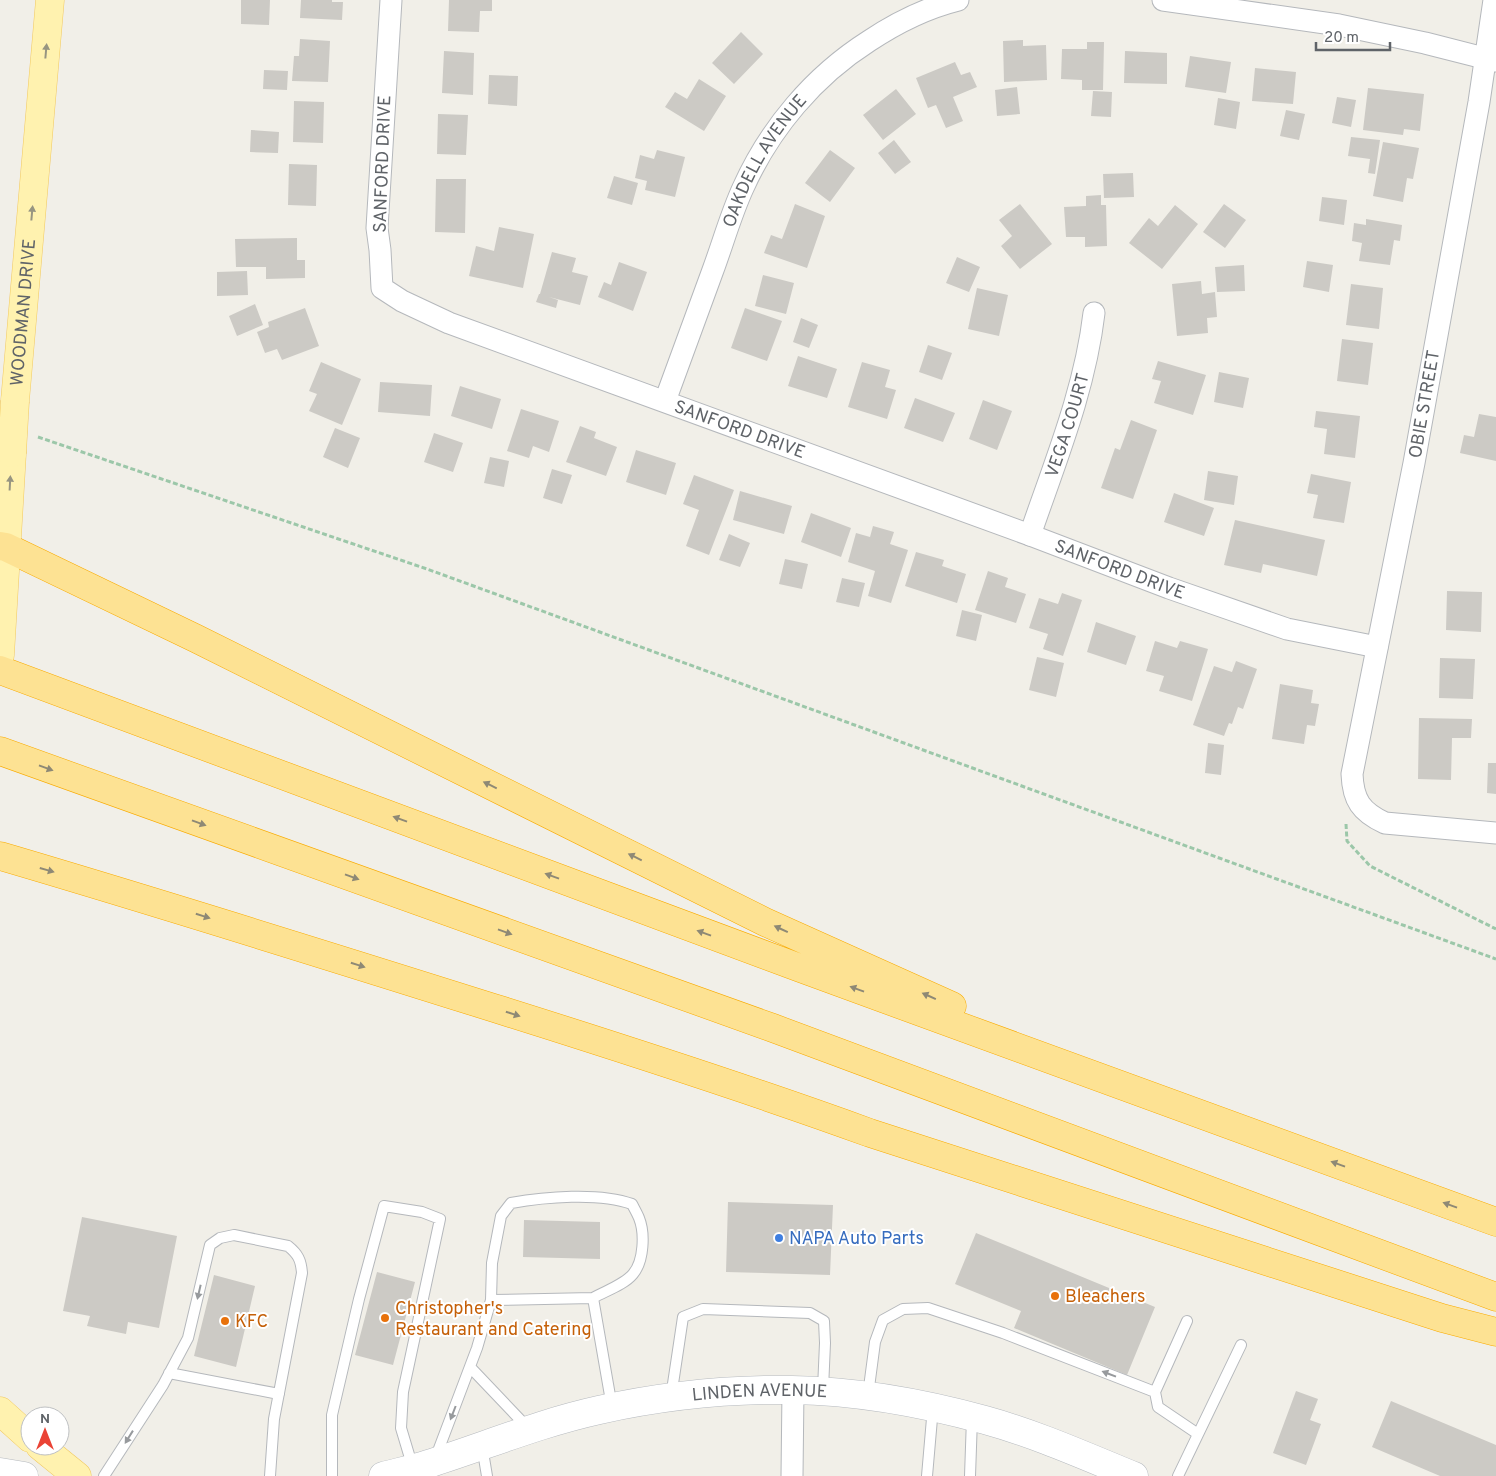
<svg xmlns="http://www.w3.org/2000/svg" width="1496" height="1476" viewBox="0 0 1496 1476" font-family="Overpass,sans-serif">
  <rect width="100%" height="100%" fill="#f1efe8"/>
  <path fill="#cccac5" d="M241 0H270L269 25 241 24Z
    M301 0H332V2H343L342 20 300 18Z
    M449 0H492V11H480L479 32 448 31Z
    M741 32 763 54 734 84 712 63Z
    M300 39 330 41 328 82 292 81 294 56H299Z
    M1023 40V46L1046 45 1047 80 1004 82 1003 41Z
    M1087 42H1104L1103 90H1082V80L1061 79 1062 49H1087Z
    M444 51 474 53 473 95 442 93Z
    M1125 51 1167 53V84L1124 83Z
    M1190 56 1231 62 1226 93 1185 87Z
    M955 62 961 75 970 72 977 87 953 97 963 121 946 128 936 105 928 108 916 78Z
    M1255 68 1296 72 1293 104 1252 101Z
    M264 70 288 71 287 90 263 89Z
    M489 75 518 76 517 106 488 104Z
    M699 79 726 96 704 131 665 107 675 92 687 99Z
    M1017 87 1020 114 997 116 995 90Z
    M1368 88 1424 94 1420 131 1404 129 1403 135 1363 130Z
    M896 89 916 114 883 140 863 115Z
    M1093 91 1112 92 1111 117 1091 116Z
    M1337 97 1356 100 1351 127 1332 123Z
    M1218 98 1240 102 1236 129 1214 125Z
    M294 101 324 102 323 143 293 142Z
    M1286 110 1305 114 1299 140 1280 136Z
    M438 114 468 115 466 155 437 154Z
    M251 130 279 132 278 153 250 152Z
    M1351 137 1380 140 1375 174 1368 173 1370 159 1348 156Z
    M894 140 911 162 895 174 878 153Z
    M1383 142 1419 148 1413 179 1407 178 1403 202 1373 196Z
    M657 150 685 157 675 197 645 190 647 181 635 178 640 155 654 159Z
    M830 150 855 168 830 202 805 183Z
    M289 164 317 165 316 206 288 205Z
    M1133 173 1134 197 1104 198 1103 174Z
    M614 176 638 183 632 205 607 198Z
    M436 179H466L465 233 435 232Z
    M1101 195V205H1106L1107 246 1085 247V237H1066L1064 207 1086 206V196Z
    M1322 197 1347 200 1344 225 1319 221Z
    M795 204 825 216 807 268 764 253 771 235 782 239Z
    M1020 204 1052 244 1020 269 1001 246 1012 236 999 220Z
    M1224 204 1246 220 1225 248 1203 232Z
    M1175 205 1198 224 1162 269 1129 243 1149 218 1158 226Z
    M1366 219 1402 225 1400 241 1394 240 1390 265 1359 261 1362 243 1352 241 1354 223 1366 225Z
    M499 227 534 234 523 288 469 276 476 246 494 251Z
    M297 238V260H305V278L266 279V267H236L235 239Z
    M552 252 576 258 572 272 588 276 580 305 549 297 558 300 556 308 536 302 539 294H540Z
    M957 257 980 267 969 292 946 283Z
    M1307 261 1333 265 1329 292 1303 287Z
    M619 262 647 272 633 311 598 297 604 282 611 285Z
    M1244 265 1245 291 1217 292 1215 267Z
    M247 271 248 295 217 296V272Z
    M763 275 794 283 786 314 755 306Z
    M1201 281 1202 294 1215 292 1217 317 1207 318 1208 333 1177 336 1172 284Z
    M1351 284 1383 288 1379 329 1346 325Z
    M977 288 1008 295 999 336 968 329Z
    M255 304 263 325 237 336 229 316Z
    M305 308 319 346 282 360 277 349 265 353 257 332 269 327 268 322Z
    M745 308 782 321 767 361 731 348Z
    M801 318 818 325 809 348 793 342Z
    M1342 339 1373 343 1368 385 1337 381Z
    M928 345 952 353 942 380 919 372Z
    M798 356 837 369 827 398 788 386Z
    M1158 361 1206 375 1193 415 1154 403 1161 381 1152 379Z
    M321 362 361 379 342 425 309 411 317 394 309 391Z
    M862 362 890 370 885 387 896 390 887 419 848 407Z
    M1219 372 1249 378 1243 408 1214 402Z
    M380 382 432 385 430 416 378 412Z
    M460 386 501 399 492 429 451 416Z
    M915 398 955 413 943 442 904 428Z
    M983 400 1012 411 997 450 969 439Z
    M521 409 559 421 549 452 533 446 529 458 507 451Z
    M1316 411 1360 416 1355 458 1324 454 1327 429 1314 427Z
    M1479 414 1496 417V461L1460 453 1464 435 1474 437Z
    M1131 420 1157 430 1133 499 1101 488 1115 448 1120 450Z
    M580 426 596 432 594 438 617 447 606 476 566 462Z
    M335 428 360 438 348 468 323 457Z
    M434 433 463 443 453 472 424 462Z
    M636 450 676 463 666 495 626 482Z
    M490 457 509 461 504 487 484 483Z
    M552 469 572 475 562 504 543 498Z
    M1208 471 1238 476 1234 505 1204 500Z
    M1311 474 1351 482 1344 523 1313 518 1318 495 1307 493Z
    M694 475 734 490 709 555 686 546 699 510 683 504Z
    M740 491 792 506 784 534 733 520Z
    M1174 493 1214 508 1204 536 1164 522Z
    M811 513 851 528 841 557 801 542Z
    M1235 520 1325 540 1317 576 1263 564 1261 573 1224 565Z
    M873 526 894 532 890 544 908 550 891 603 868 596 875 571 848 562 856 533 870 537Z
    M729 534 750 543 740 567 719 560Z
    M916 552 944 560 942 566 966 574 957 603 905 586Z
    M785 559 808 564 802 589 779 584Z
    M988 571 1008 578 1005 587 1026 594 1016 623 975 610Z
    M842 578 865 583 859 607 836 602Z
    M1447 591 1482 592 1481 632 1446 630Z
    M1062 593 1082 600 1063 656 1043 649 1048 634 1029 628 1039 598 1058 604Z
    M962 610 982 615 976 641 956 636Z
    M1096 622 1136 636 1126 665 1087 652Z
    M1155 641 1177 648 1180 641 1208 649 1192 701 1159 691 1164 676 1146 671Z
    M1037 657 1064 663 1056 697 1029 690Z
    M1440 658 1475 659 1473 699 1439 698Z
    M1236 661 1257 669 1243 709 1238 707 1232 724 1229 723 1224 736 1193 725 1214 666 1232 672Z
    M1280 684 1313 690 1311 703 1319 704 1315 726 1307 725 1304 744 1272 739Z
    M1419 718 1472 719 1471 738H1452L1451 780 1418 779Z
    M1208 743 1224 745 1221 775 1205 773Z
    M1488 763H1496V794L1487 793Z
    M728 1202 833 1205 830 1275 726 1272Z
    M82 1217 177 1236 159 1328 128 1322 126 1334 87 1326 90 1316 63 1311Z
    M524 1220 600 1222V1259L523 1257Z
    M976 1233 1155 1307 1127 1375 1014 1328 1021 1311 955 1284Z
    M377 1272 415 1282 393 1365 355 1355Z
    M214 1275 255 1286 236 1367 194 1356Z
    M1296 1391 1318 1399 1310 1420 1321 1424 1306 1465 1273 1453Z
    M1391 1401 1496 1445V1476H1440L1372 1447Z"/>
  <g fill="none" stroke-linecap="round" stroke-linejoin="round">
    <defs>
      <path id="service" d="M491 1300 593 1298
        M1187 1321 1155 1392 1158 1407 1198 1434
        M470 1367 528 1428
        M169 1373 279 1394
        M868 1395 875 1342 883 1320 903 1309 928 1308 1003 1333 1155 1392
        M671 1397 683 1317 703 1309 810 1313 824 1321 825 1343 823 1389
        M482 1446 487 1476
        M435 1459 477 1348 491 1300 492 1263 501 1216 511 1203C544 1197 599 1192 632 1204 634 1208 637 1213 639 1218 645 1233 644 1261 633 1274 624 1285 605 1291 593 1298L612 1407
        M104 1476 163 1385 188 1338 210 1245 220 1238 234 1235 288 1246C298 1254 301 1260 302 1273L274 1419 270 1476
        M332 1476V1415L359 1299 384 1206 422 1212 440 1219 403 1392 401 1428 413 1468
        M927 1476 933 1407
        M970 1476 972 1418
        M1178 1476 1241 1345"/>
      <g id="minor">
        <path id="s1" d="M391 0 377 228 380 250 382 288 402 301 449 323 1030 535 1169 588 1287 629 1377 647"/>
        <path d="M1163 0 1339 25 1425 43 1496 61"/>
        <path d="M1494 0 1479 102 1414 463 1352 774C1353 800 1361 812 1385 823L1496 833"/>
        <path id="s2" d="M665 401C681 357 697 314 713 270 723 243 731 214 743 188 770 128 814 76 869 41 896 23 926 8 958 0"/>
        <path id="s3" d="M1030 535C1055 462 1085 390 1094 313"/>
        <path d="M792 1476 793 1390"/>
      </g>
      <g id="secondary">
        <path d="M0 1472 24 1476"/>
        <path id="s4" d="M383 1476C398 1472 413 1469 428 1464 485 1446 540 1423 599 1410 662 1396 728 1389 792 1390 857 1391 923 1403 985 1420 1036 1434 1085 1456 1134 1476"/>
      </g>
      <g id="primary">
        <path id="s5" d="M15 401 50 0"/>
        <path d="M0 655 12 453"/>
        <path d="M0 1411 30 1438"/>
        <path d="M40 1446 77 1476"/>
      </g>
      <path id="motorway" d="M0 546 6 547 195 638 765 922 952 1006
        M0 670 800 968 1496 1222
        M0 751 773 1028 1496 1297
        M0 856C160 903 319 953 478 1003 609 1044 741 1086 870 1133L1442 1318 1496 1332"/>
    </defs>
    <use href="#service" stroke="#b5b8bc" stroke-width="12"/>
    <use href="#minor" stroke="#b5b8bc" stroke-width="23"/>
    <use href="#secondary" stroke="#b6babf" stroke-width="29"/>
    <use href="#primary" stroke="#f2c960" stroke-width="29"/>
    <use href="#motorway" stroke="#f9ab00" stroke-width="29"/>
    <path stroke="#9cc7a9" stroke-width="3" stroke-dasharray="5 2.5" stroke-linecap="butt" d="M38 437 427 569 1496 959
      M1346 824 1347 841 1370 866 1496 929"/>
    <use href="#service" stroke="#fff" stroke-width="10"/>
    <use href="#minor" stroke="#fff" stroke-width="21"/>
    <use href="#secondary" stroke="#fff" stroke-width="28"/>
    <use href="#primary" stroke="#fff2af" stroke-width="28"/>
    <use href="#motorway" stroke="#fde293" stroke-width="28"/>
    <defs>
      <path id="primary-bridge" d="M12 453 15 401"/>
    </defs>
    <use href="#primary-bridge" stroke="#f2c960" stroke-width="29" stroke-linecap="butt"/>
    <use href="#primary-bridge" stroke="#fff2af" stroke-width="28"/>
  </g>
  <defs><path id="oneway-solid" d="M-6-.8H1V-3.2L6.5 0L1 3.2V.8H-6Z" transform="scale(1.25)"/></defs>
  <g fill="#979581">
    <use href="#oneway-solid" transform="translate(46 51) rotate(-85)"/>
    <use href="#oneway-solid" transform="translate(32 213) rotate(-85)"/>
    <use href="#oneway-solid" transform="translate(10 483) rotate(-87)"/>
  </g>
  <g fill="#8e8975">
    <use href="#oneway-solid" transform="translate(46 768) rotate(20)"/>
    <use href="#oneway-solid" transform="translate(490 785) rotate(-154)"/>
    <use href="#oneway-solid" transform="translate(400 819) rotate(-160)"/>
    <use href="#oneway-solid" transform="translate(199 823) rotate(20)"/>
    <use href="#oneway-solid" transform="translate(635 857) rotate(-154)"/>
    <use href="#oneway-solid" transform="translate(47 870) rotate(16)"/>
    <use href="#oneway-solid" transform="translate(552 876) rotate(-160)"/>
    <use href="#oneway-solid" transform="translate(352 877) rotate(20)"/>
    <use href="#oneway-solid" transform="translate(203 916) rotate(17)"/>
    <use href="#oneway-solid" transform="translate(781 929) rotate(-155)"/>
    <use href="#oneway-solid" transform="translate(505 932) rotate(20)"/>
    <use href="#oneway-solid" transform="translate(704 933) rotate(-160)"/>
    <use href="#oneway-solid" transform="translate(358 965) rotate(18)"/>
    <use href="#oneway-solid" transform="translate(857 989) rotate(-160)"/>
    <use href="#oneway-solid" transform="translate(929 996) rotate(-156)"/>
    <use href="#oneway-solid" transform="translate(513 1014) rotate(18)"/>
    <use href="#oneway-solid" transform="translate(1338 1164) rotate(-160)"/>
    <use href="#oneway-solid" transform="translate(1450 1205) rotate(-160)"/>
  </g>
  <g fill="#979a9d">
    <use href="#oneway-solid" transform="translate(199 1292) rotate(103)"/>
    <use href="#oneway-solid" transform="translate(1109 1374) rotate(-159)"/>
    <use href="#oneway-solid" transform="translate(453 1413) rotate(111)"/>
    <use href="#oneway-solid" transform="translate(129 1437) rotate(122)"/>
  </g>
  <circle fill="#3f7fe0" stroke="#fff" stroke-width="2" cx="779" cy="1238" r="5"/>
  <g fill="#e8710a" stroke="#fff" stroke-width="2">
    <circle cx="1055" cy="1296" r="5"/>
    <circle cx="385" cy="1318" r="5"/>
    <circle cx="225" cy="1321" r="5"/>
  </g>
  <g text-anchor="middle" stroke-width="4" stroke-linejoin="round" paint-order="stroke">
    <g font-size="18" fill="#5f6368" stroke="#fff">
      <text dy="6" stroke="none"><textPath href="#s2" startOffset="261">OAKDELL AVENUE</textPath></text>
      <text transform="translate(382 164) rotate(-88)" y="6">SANFORD DRIVE</text>
      <text dy="6" stroke="none"><textPath href="#s5" startOffset="89">WOODMAN DRIVE</textPath></text>
      <text transform="translate(1424 404) rotate(-80)" y="6">OBIE STREET</text>
      <text dy="6" stroke="none"><textPath href="#s3" startOffset="116">VEGA COURT</textPath></text>
      <text dy="6" stroke="none"><textPath href="#s1" startOffset="674">SANFORD DRIVE</textPath></text>
      <text dy="6" stroke="none"><textPath href="#s1" startOffset="1079">SANFORD DRIVE</textPath></text>
      <text dy="6" stroke="none"><textPath href="#s4" startOffset="388">LINDEN AVENUE</textPath></text>
    </g>
    <g font-size="18" fill="#366cbe" stroke="#fff" text-anchor="start">
      <text x="789" y="1244">NAPA Auto Parts</text>
    </g>
    <g font-size="18" fill="#c56008" stroke="#fff" text-anchor="start">
      <text x="1065" y="1302">Bleachers</text>
      <text x="395" y="1314">Christopher's<tspan x="395" dy="21">Restaurant and Catering</tspan></text>
      <text x="235" y="1327">KFC</text>
    </g>
  </g>
  <g transform="translate(45 1431)"><circle r="24" fill="#ffffff" stroke="#bfc1c3"/>
  <path d="M0-4L9 19L0 12L-9 19Z" fill="#ea4335"/>
  <text y="-8" font-size="14" font-weight="bold" text-anchor="middle" fill="#5f6368">N</text>
  </g>
  <path d="M1316 42v8h74v-8" fill="none" stroke="#5f6368" stroke-width="2.5"/>
  <text x="1324" y="42" font-size="15" fill="#5f6368" stroke="#ffffff" stroke-width="4" paint-order="stroke">20 m</text>
</svg>
